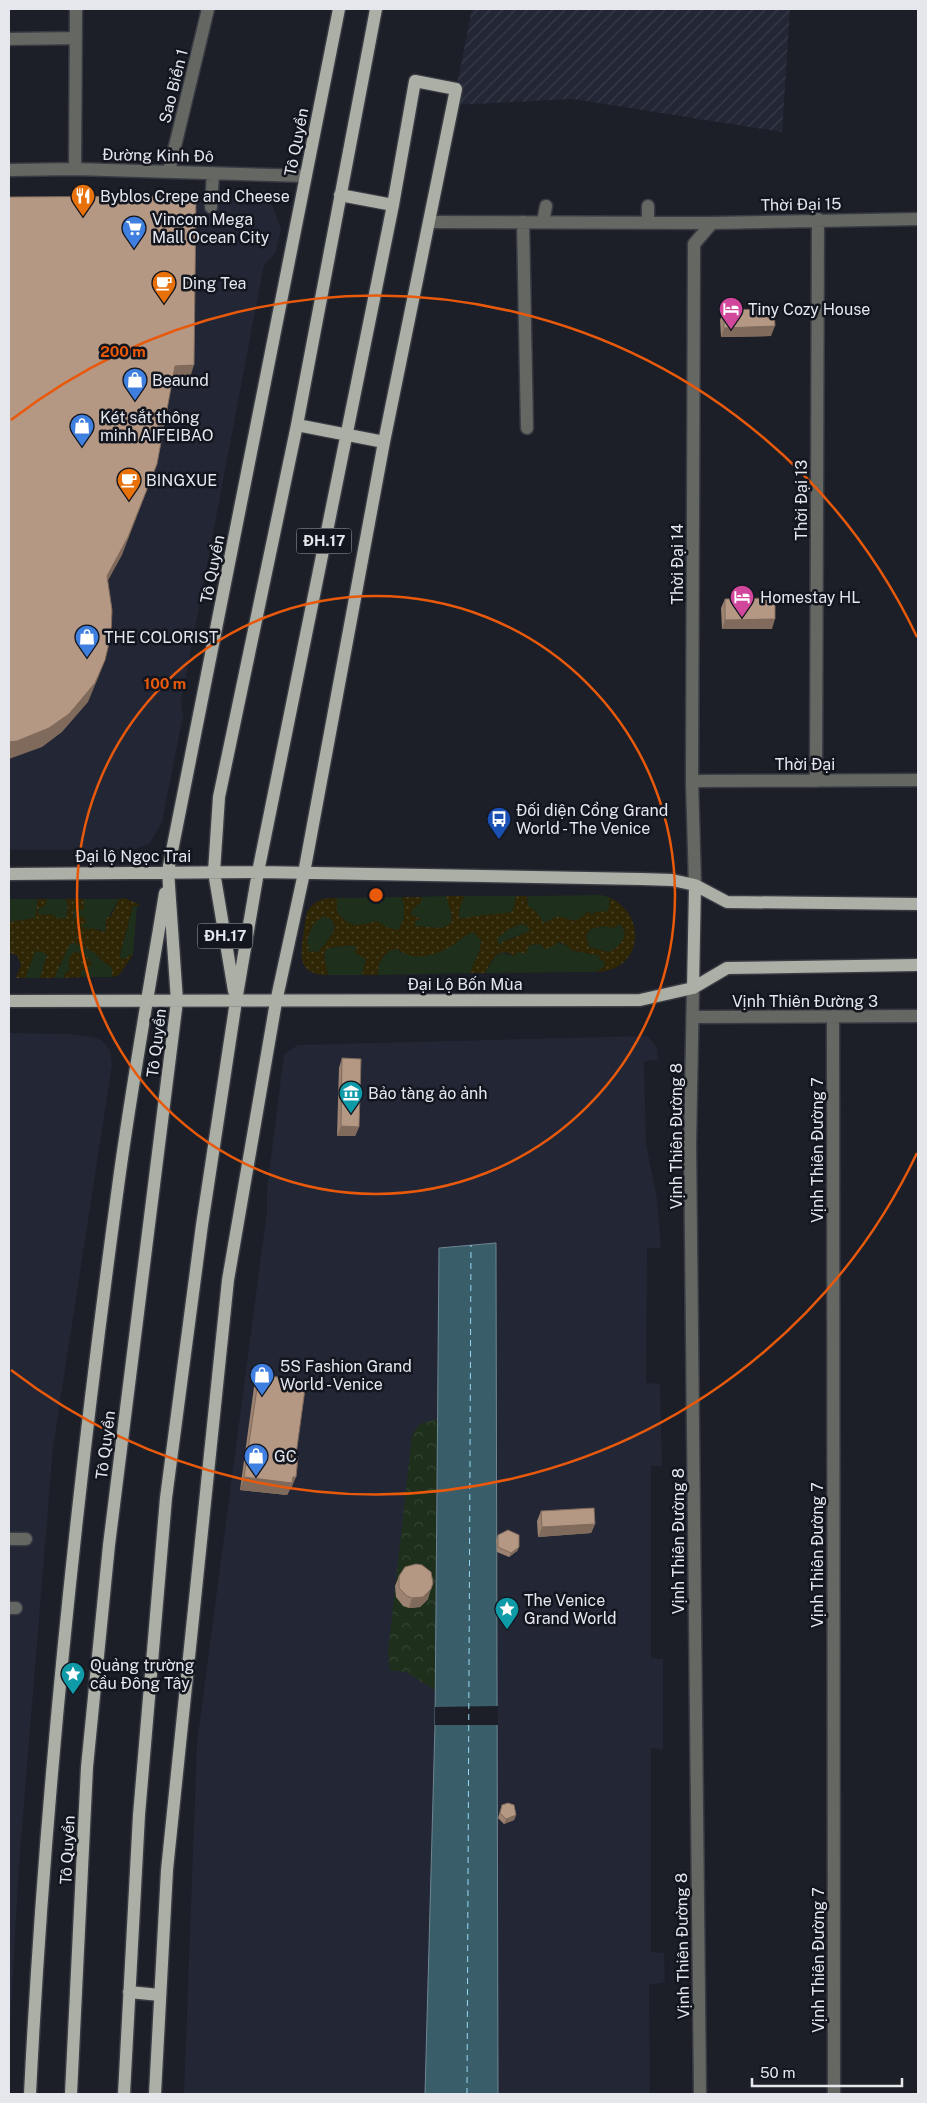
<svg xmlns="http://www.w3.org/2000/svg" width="927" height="2103" viewBox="0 0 927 2103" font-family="'Public Sans',sans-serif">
  <defs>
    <pattern id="industrial-furrows" width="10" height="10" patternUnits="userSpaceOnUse" patternTransform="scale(1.25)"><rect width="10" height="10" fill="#232735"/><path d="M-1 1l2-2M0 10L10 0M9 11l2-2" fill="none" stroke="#383c49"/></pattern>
    <pattern id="sand-dots" width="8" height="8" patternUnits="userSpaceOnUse" patternTransform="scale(1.25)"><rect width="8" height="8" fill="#2e2605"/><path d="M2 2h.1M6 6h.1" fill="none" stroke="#4c462a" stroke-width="1.8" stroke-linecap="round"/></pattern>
    <pattern id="park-crowns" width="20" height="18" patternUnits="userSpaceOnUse" patternTransform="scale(1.25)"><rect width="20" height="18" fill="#1e301c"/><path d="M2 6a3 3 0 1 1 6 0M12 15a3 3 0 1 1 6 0" fill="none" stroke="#344432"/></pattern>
  </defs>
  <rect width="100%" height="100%" fill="#1c1f27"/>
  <path fill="#232735" d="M212 193 258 196 273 206 281 229 276 252 264 265 181 702 183 716 162 822 150 843 136 849 9 850V198L189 200Z
    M9 1033 71 1034 93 1037 101 1040 110 1050 112 1065 53 1447 19 1865 9 2044Z
    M648 1036 657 1048 658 1060 644 1061 646 1144 657 1199 661 1248H647L646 1383 660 1384 662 1466H651V1658L663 1659V1750L651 1748V1952L664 1953 665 1982 649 1985 650 2094H184L197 1743 267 1211V1189L284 1054 298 1045Z"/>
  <path fill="url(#industrial-furrows)" d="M472 9H790L782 132 573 99 453 105Z"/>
  <path fill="#1e301c" d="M601 895 608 897 610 901 608 911 595 912 591 916 589 911 576 921 557 916 544 923 536 912 527 906 528 896Z
    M446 896 452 916 451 923 442 928 415 926V920L420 919 410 914 413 908 422 902 421 897Z
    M464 896H516L514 908 511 912 474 917 469 919 459 918 460 908Z
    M402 897C405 910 406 918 398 930L386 927 377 921C358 926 349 929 337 912V898Z
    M9 899H38L35 918 9 922Z
    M47 899H66L68 905 66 918 60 919 50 914 39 915 38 909 44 906Z
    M84 899H119L105 923V932L100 929 88 931 73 919 74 910H84Z
    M141 905 137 906 133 955H130L125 959 120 958 121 951 133 906Z
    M324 916C346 923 326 942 318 952L306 951C309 935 308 924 324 916Z
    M520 924 526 925 531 931 510 938 502 945H499L497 939 509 929Z
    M618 924 622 926 625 934C623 942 617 948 610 952L589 947 586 936 590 929Z
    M473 932 481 940 480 949 470 973 378 975C377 963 382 956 391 950L397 949 401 953 454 944 467 934Z
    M556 942 568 946 571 950 600 956V959L605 962 604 967 596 972 485 973 495 957 501 953 516 956 517 952 529 945 540 944 545 949 549 948Z
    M74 943 95 953 101 960 112 968V977H83L80 973C72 971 67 969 63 978H54L70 944Z
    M351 945 356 946 366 959 362 975H328L324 956 326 949C334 946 342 948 351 945Z
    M35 951H41L47 955 40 978H25Z"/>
  <path fill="url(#sand-dots)" fill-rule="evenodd" d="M446 896H464L460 908 459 918C469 919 473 915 482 915 492 914 501 914 511 912L514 908 516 896H527L528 906 536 912 544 923 557 916 576 921 589 911 591 916 595 912 608 911 610 901 608 897C649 915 643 971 596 972L604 967 605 962 599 958 600 956 571 950 568 946 559 942 549 948 545 949 540 944 529 945 526 954 517 952 516 956C513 956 511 954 508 953 496 948 489 966 485 973H470L480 949 481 940 473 932C465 935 460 940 453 945 436 956 414 962 397 949L391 950C382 956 377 963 378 975H362L366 959 355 953 356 946C349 945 332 947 326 949L324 956 328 975C297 975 300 956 304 931 305 924 305 915 309 909 316 899 327 898 337 898V912C349 929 359 926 377 921L386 927 398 930C406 919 405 910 402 897H421L422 902 413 908 410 914 421 919 415 921V926L442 928 451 923 452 916ZM324 916C347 923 326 942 318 952L307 951 310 946 307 944C309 930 312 923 324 916ZM520 924 526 925 530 931 502 942 501 945H499L497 939 509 929ZM618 924 622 926 625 934C623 942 617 948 609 952L589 947 586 936 590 929 605 926 614 928Z
    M124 898 141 905 133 906 121 950 120 958 125 959 130 955H133L119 975 112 977V968L101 960 95 953 74 943 70 944 54 978H40L47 955 41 951 35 952 25 978H16L21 965 17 955 9 953V922L35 918 38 899H47L45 906 38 909 39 915 50 914 60 919 66 918C68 912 68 905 66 899H84V910H74L73 919 83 916 87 923 81 925 88 930 91 928 105 932 106 918 111 916 119 899Z
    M74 952C82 952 90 957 92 965L80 973 83 977 63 978 65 973 70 970C67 963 68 957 74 952Z"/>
  <path fill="url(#park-crowns)" d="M437 1419 435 1666V1690L406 1672 390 1670 388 1654 412 1435 420 1424Z"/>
  <path fill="#3a5d6a" stroke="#6d8691" d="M496 1243 498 2094H425L435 1725 439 1248Z"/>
  <path fill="#1c1f27" d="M498 1706V1725H435V1707Z"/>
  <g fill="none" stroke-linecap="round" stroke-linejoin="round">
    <path stroke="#97d9f4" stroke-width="1" stroke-dasharray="6 5" stroke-linecap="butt" d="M467 2094 471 1245"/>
    <defs>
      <path id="minor" d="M9 39 76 38
        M75 169 76 9
        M9 170 75 169 306 176
        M169 171 208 9
        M211 207 213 173
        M430 222 712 223
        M523 222 527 428
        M543 222 546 206
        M648 222V206
        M692 781 918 780
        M816 781 818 219
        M695 885 692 781 694 244 712 223 918 219
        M693 988 690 1144 700 2094
        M833 1016 834 2094
        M693 1017 918 1016
        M9 1539H26
        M9 1608H16"/>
      <path id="major" d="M340 195 393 205
        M297 425 384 442
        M9 874 258 872 641 879 672 880 695 885 727 902 918 904
        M693 988 695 885
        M234 991 214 872 219 797 297 425 376 9
        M9 1001 640 1000 693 988 727 968 918 965
        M129 1992 160 1995
        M30 2094C45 1791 77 1488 118 1187 131 1089 149 991 165 893
        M71 2094 87 1767 109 1545 177 1001 168 871 339 9
        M124 2094 139 1815 166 1498 202 1225 236 1001 258 872 393 205 415 81 456 89 384 442 304 873 276 1002 228 1280 167 1870 155 2094"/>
    </defs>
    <use href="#minor" stroke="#383b43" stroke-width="15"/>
    <use href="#major" stroke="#383b43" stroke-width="15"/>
    <use href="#minor" stroke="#656762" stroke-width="12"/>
    <use href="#major" stroke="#abafa5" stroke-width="12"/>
  </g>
  <path fill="#9c8371" d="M724 310 771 336 721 337 720 320Z
    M725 599 772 629H722L721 608Z
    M342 1058 359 1127 355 1136H337L339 1068Z
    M259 1375 296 1455 291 1489H290L287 1495 240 1490 254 1387Z
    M541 1511 595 1524 591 1533 538 1537 537 1521Z
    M498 1535 519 1547 517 1551 509 1557 497 1552 496 1540Z
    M399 1576 428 1599 420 1607 409 1608 403 1606 396 1597 395 1586Z
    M502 1805 516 1815 514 1820 504 1824 498 1818Z"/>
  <path fill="#7f6a5c" d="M775 326 771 336 721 337 724 328Z
    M194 365 188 384H168L175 366Z
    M157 464 122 555 100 595 107 576Z
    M775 619 772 629H722L725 620Z
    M105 660 98 678 88 702 62 732 42 747 9 759V742Z
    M341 1126 359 1127 355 1136H337Z
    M244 1477H296L291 1489H290L287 1495 240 1490Z
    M595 1524 591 1533 538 1537 542 1527Z
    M519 1547 517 1551 509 1557 511 1553Z
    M431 1589 428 1599 420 1607 409 1608 412 1598Z
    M516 1815 514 1820 504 1824 506 1819Z"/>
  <path fill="#b59883" stroke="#7f6a5c" d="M196 196 194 365 175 366 157 464 128 537 107 576 112 610 111 635 105 660 95 683 69 714 49 728 17 741 9 742V197Z
    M774 309 775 326 724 328V310Z
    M775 598V619L725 620V599Z
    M342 1058 361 1059 359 1127 341 1126Z
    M259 1375 304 1380 303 1388 305 1389 296 1455 298 1457 296 1477H293L292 1483 244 1477Z
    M594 1508 595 1524 542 1527 541 1511Z
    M508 1530 519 1535V1547L511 1553 498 1547V1535Z
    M416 1564 422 1565 431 1572 433 1583 431 1589 423 1597 412 1598 407 1596 399 1588V1576L405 1567Z
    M508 1803 514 1805 516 1815 506 1819 500 1813 502 1805Z"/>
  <g fill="none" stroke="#e8590c" stroke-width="2.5">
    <circle cx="376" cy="895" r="299"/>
    <path d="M917 1153A599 599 0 0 1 11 1370M11 420A599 599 0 0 1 917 637"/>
  </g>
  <defs>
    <symbol id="restaurant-pin" viewBox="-11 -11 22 30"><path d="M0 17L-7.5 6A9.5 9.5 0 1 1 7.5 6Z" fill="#e8710a" stroke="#13161e"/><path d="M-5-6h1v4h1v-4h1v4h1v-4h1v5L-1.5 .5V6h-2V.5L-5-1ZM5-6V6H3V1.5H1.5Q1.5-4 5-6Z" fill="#fff"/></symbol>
    <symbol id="supermarket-pin" viewBox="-11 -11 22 30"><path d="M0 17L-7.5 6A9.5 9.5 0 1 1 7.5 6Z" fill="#3f7fe0" stroke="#13161e"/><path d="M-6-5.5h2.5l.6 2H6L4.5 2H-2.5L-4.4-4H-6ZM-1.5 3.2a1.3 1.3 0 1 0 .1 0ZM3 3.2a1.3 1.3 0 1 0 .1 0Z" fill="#fff"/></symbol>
    <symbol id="cafe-pin" viewBox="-11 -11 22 30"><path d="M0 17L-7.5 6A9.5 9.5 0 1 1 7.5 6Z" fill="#e8710a" stroke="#13161e"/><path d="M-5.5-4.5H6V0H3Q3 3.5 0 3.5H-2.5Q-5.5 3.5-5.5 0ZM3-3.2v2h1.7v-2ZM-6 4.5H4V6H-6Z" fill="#fff"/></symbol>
    <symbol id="hotel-pin" viewBox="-11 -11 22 30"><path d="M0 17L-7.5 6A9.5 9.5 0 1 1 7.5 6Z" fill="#d1479c" stroke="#13161e"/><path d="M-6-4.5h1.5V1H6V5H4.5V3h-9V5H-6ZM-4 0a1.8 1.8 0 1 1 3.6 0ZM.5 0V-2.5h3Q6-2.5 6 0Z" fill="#fff"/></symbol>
    <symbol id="shop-pin" viewBox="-11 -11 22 30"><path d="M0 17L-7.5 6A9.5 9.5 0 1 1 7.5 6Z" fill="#3f7fe0" stroke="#13161e"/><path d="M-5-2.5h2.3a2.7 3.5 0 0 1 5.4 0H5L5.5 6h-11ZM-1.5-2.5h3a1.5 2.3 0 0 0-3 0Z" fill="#fff"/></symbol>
    <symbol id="bus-pin" viewBox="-11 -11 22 30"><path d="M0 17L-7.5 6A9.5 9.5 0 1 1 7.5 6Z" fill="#1a4fb4" stroke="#13161e"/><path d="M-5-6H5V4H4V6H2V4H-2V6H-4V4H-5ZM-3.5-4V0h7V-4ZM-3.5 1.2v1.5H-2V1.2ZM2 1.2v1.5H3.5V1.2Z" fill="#fff"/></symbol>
    <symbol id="museum-pin" viewBox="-11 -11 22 30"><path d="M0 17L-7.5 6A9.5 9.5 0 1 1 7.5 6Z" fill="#0f9aa8" stroke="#13161e"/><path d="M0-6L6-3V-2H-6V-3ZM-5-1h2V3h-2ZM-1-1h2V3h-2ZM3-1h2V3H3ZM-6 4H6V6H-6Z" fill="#fff"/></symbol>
    <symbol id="sight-pin" viewBox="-11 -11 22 30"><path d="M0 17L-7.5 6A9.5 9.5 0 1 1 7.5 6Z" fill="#0f9aa8" stroke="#13161e"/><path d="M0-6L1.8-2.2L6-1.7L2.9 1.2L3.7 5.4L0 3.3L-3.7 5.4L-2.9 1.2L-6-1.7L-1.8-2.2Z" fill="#fff"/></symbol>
  </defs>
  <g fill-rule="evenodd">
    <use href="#restaurant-pin" x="69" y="182" width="28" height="38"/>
    <use href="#supermarket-pin" x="120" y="214" width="28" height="38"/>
    <use href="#cafe-pin" x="150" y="269" width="28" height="38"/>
    <use href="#hotel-pin" x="717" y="295" width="28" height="38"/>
    <use href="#shop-pin" x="121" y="366" width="28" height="38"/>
    <use href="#shop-pin" x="68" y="412" width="28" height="38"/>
    <use href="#cafe-pin" x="115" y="466" width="28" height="38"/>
    <use href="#hotel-pin" x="728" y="583" width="28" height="38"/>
    <use href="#shop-pin" x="73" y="623" width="28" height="38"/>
    <use href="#bus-pin" x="485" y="805" width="28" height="38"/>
    <use href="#museum-pin" x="337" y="1079" width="28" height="38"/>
    <use href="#shop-pin" x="248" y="1361" width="28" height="38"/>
    <use href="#shop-pin" x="242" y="1442" width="28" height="38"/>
    <use href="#sight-pin" x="493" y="1595" width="28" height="38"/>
    <use href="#sight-pin" x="59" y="1660" width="28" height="38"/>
  </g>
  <g text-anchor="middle" stroke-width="5" stroke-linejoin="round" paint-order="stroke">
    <g fill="#13161e" stroke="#a6a8af" stroke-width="1">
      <rect x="296.5" y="528.5" width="55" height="25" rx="4"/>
      <rect x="197.5" y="923.5" width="55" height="25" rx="4"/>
    </g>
    <g font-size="15" font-weight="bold" fill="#e5e7ed">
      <text x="324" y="546">ĐH.17</text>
      <text x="225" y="941">ĐH.17</text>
    </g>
    <g font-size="16" fill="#e5e7ed" stroke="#13161e">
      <text transform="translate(173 86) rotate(-76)" y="6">Sao Biển 1</text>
      <text transform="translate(296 142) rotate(-79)" y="6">Tô Quyền</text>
      <text transform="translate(158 155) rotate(1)" y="6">Đường Kinh Đô</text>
      <text transform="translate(801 204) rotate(-1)" y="6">Thời Đại 15</text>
      <text transform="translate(801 500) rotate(-90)" y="6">Thời Đại 13</text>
      <text transform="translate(677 564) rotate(-90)" y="6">Thời Đại 14</text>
      <text transform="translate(212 569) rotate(-79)" y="6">Tô Quyền</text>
      <text x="805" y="770">Thời Đại</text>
      <text x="133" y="862">Đại lộ Ngọc Trai</text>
      <text x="465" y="990">Đại Lộ Bốn Mùa</text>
      <text x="805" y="1007">Vịnh Thiên Đường 3</text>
      <text transform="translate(156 1043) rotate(-83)" y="6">Tô Quyền</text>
      <text transform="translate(676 1136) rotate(-90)" y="6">Vịnh Thiên Đường 8</text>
      <text transform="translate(817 1150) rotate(-90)" y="6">Vịnh Thiên Đường 7</text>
      <text transform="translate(105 1445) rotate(-83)" y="6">Tô Quyền</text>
      <text transform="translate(678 1541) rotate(-90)" y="6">Vịnh Thiên Đường 8</text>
      <text transform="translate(817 1555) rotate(-90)" y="6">Vịnh Thiên Đường 7</text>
      <text transform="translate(67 1850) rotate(-87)" y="6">Tô Quyền</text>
      <text transform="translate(682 1946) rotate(-91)" y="6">Vịnh Thiên Đường 8</text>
      <text transform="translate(818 1960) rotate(-90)" y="6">Vịnh Thiên Đường 7</text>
    </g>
    <g font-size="16" fill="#e5e7ed" stroke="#13161e" text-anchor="start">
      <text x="100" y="202">Byblos Crepe and Cheese</text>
      <text x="152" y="225">Vincom Mega<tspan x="152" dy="18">Mall Ocean City</tspan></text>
      <text x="182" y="289">Ding Tea</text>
      <text x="748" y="315">Tiny Cozy House</text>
      <text x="152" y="386">Beaund</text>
      <text x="100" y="423">Két sắt thông<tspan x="100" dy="18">minh AIFEIBAO</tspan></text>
      <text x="146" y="486">BINGXUE</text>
      <text x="760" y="603">Homestay HL</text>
      <text x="104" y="643">THE COLORIST</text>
      <text x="516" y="816">Đối diện Cổng Grand<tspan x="516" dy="18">World - The Venice</tspan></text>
      <text x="368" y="1099">Bảo tàng ảo ảnh</text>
      <text x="280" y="1372">5S Fashion Grand<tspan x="280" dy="18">World - Venice</tspan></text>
      <text x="274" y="1462">GC</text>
      <text x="524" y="1606">The Venice<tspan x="524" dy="18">Grand World</tspan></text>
      <text x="90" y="1671">Quảng trường<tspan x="90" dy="18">cầu Đông Tây</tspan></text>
    </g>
  </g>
  <circle cx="376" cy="895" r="8" fill="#e8590c" stroke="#13161e" stroke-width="2.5"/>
  <g font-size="15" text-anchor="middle" font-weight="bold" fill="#e8590c" stroke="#13161e" stroke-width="5" stroke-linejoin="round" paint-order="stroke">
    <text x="123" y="357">200 m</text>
    <text x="165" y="689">100 m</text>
  </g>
  <rect width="927" height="2103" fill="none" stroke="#e5e7ed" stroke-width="20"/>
  <path d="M752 2078v8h150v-8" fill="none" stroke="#e5e7ed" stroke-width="2.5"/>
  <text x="760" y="2078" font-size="15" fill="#e5e7ed" stroke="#13161e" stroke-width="4" paint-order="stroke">50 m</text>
</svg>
